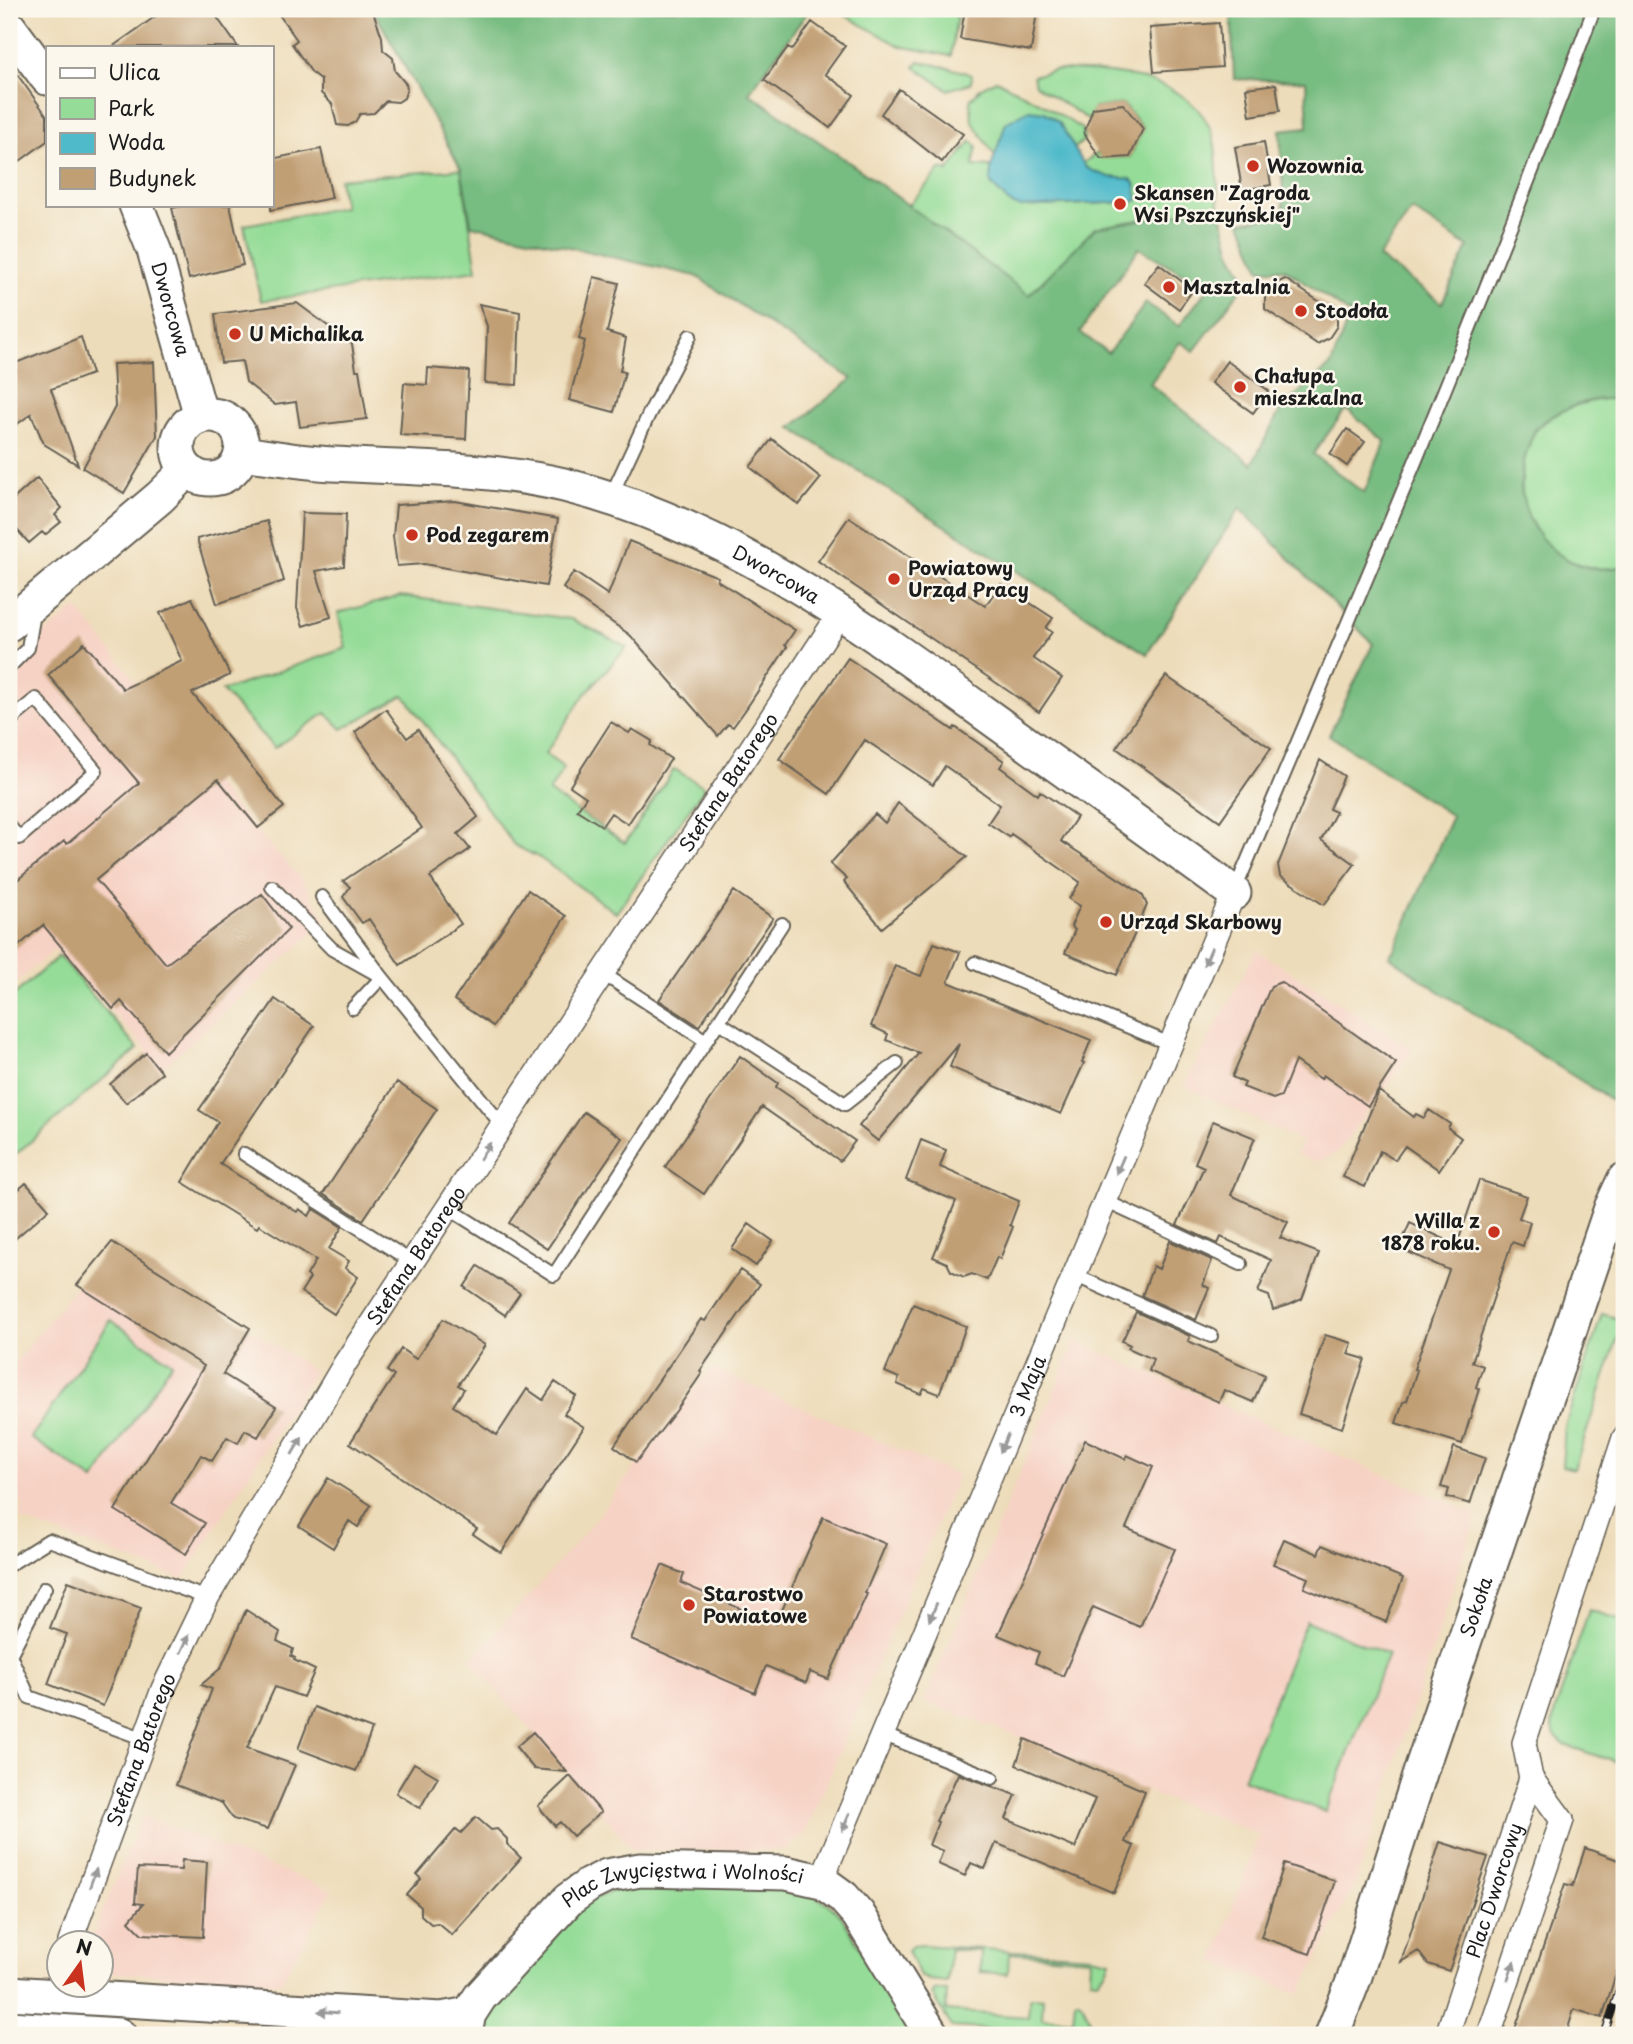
<svg xmlns="http://www.w3.org/2000/svg" width="1633" height="2044" viewBox="0 0 1633 2044" font-family="'Playpen Sans',sans-serif">
  <rect width="100%" height="100%" fill="#fbf7ec"/>
  <filter id="ink" filterUnits="userSpaceOnUse"><feTurbulence type="fractalNoise" baseFrequency=".0143" numOctaves="2"/><feDisplacementMap in="SourceGraphic" scale="14" xChannelSelector="R" yChannelSelector="G"/><feConvolveMatrix kernelMatrix="1 2 1 2 8 2 1 2 1" color-interpolation-filters="sRGB"/></filter>
  <filter id="wash" filterUnits="userSpaceOnUse"><feTurbulence type="fractalNoise" baseFrequency=".00686" numOctaves="4" result="noise"/><feDisplacementMap in="SourceGraphic" scale="28" xChannelSelector="R" yChannelSelector="G"/><feGaussianBlur stdDeviation="1.57" result="paint"/><feColorMatrix in="noise" values="0 0 0 0 0 0 0 0 0 0 0 0 0 0 0 0 0 1.4 0 .05"/><feComposite in="paint" operator="in"/></filter>
  <g filter="url(#wash)">
    <rect width="100%" height="100%" fill="#eddcb9"/>
    <path fill="#f6d2c4" d="M77 607 232 804 302 879 326 921 160 1070 145 1053 148 1051 55 950 9 988V663Z
      M1256 950 1413 1050 1336 1154 1316 1162 1296 1154 1303 1142 1184 1086Z
      M112 1242 315 1371 183 1579 19 1519 24 1504 9 1499V1370Z
      M1075 1341 1477 1515 1357 1879 1300 1994 1213 1962 1259 1834 1145 1791 1020 1737 924 1702Z
      M711 1368 958 1475 805 1834 785 1850H633L471 1660 584 1534Z
      M142 1816 332 1890 281 1983 102 1972V1942L90 1941Z"/>
    <path fill="#94dc97" stroke="#587c5a" stroke-width="2" d="M834 9H958L951 56 900 46Z
      M919 61 965 72 972 76 971 83 948 90 915 67Z
      M1055 70C1109 71 1193 74 1213 136 1218 152 1217 187 1219 206L1095 228 1029 296 907 207 941 169 948 171 971 141 977 146 973 166 991 167V185L1019 207 1130 202 1138 200 1131 179C1116 178 1091 178 1083 163L1098 153 1102 158 1130 157 1143 128 1123 104 1094 108 1089 120 1035 85 1033 76Z
      M996 80 1041 103 1082 129 1084 140 1074 149 1059 122 1006 123 995 156 972 121 970 100 981 88Z
      M461 169 477 270 261 301 244 225 344 207 339 179Z
      M1612 398 1624 401V566C1584 577 1537 551 1525 511 1520 494 1521 479 1524 462 1525 452 1531 435 1538 428 1559 408 1584 401 1612 398Z
      M401 596 571 619 627 647 585 694 545 754 564 768 549 792 625 843 674 769 705 787 616 913 540 858 514 845 404 695 342 729 326 713 274 748 222 691 346 648 338 613Z
      M59 956 138 1049 9 1160V999Z
      M1602 1314 1624 1320 1574 1469 1562 1466 1565 1426Z
      M111 1320 172 1363 94 1480 31 1438Z
      M1589 1610 1624 1621V1765L1565 1745 1555 1736 1552 1725 1555 1711Z
      M1306 1621 1388 1654 1325 1812 1243 1779Z
      M626 1885 790 1886 826 1902 841 1916 913 2035H484L493 2005 586 1902Z
      M922 1945 1092 1956 1110 1960 1106 1971 1097 1980 1090 1979 1091 1959 1009 1953 1008 1974 980 1972 981 1951 950 1949 947 1982 929 1980 920 1976 908 1951 912 1946Z
      M936 1990 947 1991 946 2011 1028 2017 1030 1997 1043 1998 1042 2018 1073 2020 1075 2001 1078 2000 1083 2005 1091 2022 1086 2035 952 2027 932 1994Z"/>
    <path fill="#77bc80" stroke="#4a6c4e" stroke-width="2" fill-rule="evenodd" d="M373 9H810L749 93 873 179 1029 295 1095 228 1219 206 1231 252 1247 281 1194 351 1180 342 1150 384 1252 464 1282 407 1331 365 1350 314 1285 269H1260L1241 222 1284 214 1280 130 1308 127 1306 81 1234 79 1231 9H1624V401C1604 396 1586 400 1567 409 1557 413 1543 421 1536 429 1532 434 1530 443 1528 449 1502 511 1557 584 1624 566V1108L1434 988 1389 956 1394 950 1452 816 1329 735 1373 644 1240 508 1147 654 791 428 852 379 696 276 471 225 461 169ZM1412 210 1468 247 1442 303 1378 257ZM1139 248 1208 288 1179 326 1146 303 1108 353 1080 332ZM1346 409 1385 441 1364 493 1313 454Z"/>
    <path fill="#4fbaca" stroke="#366b73" stroke-width="2" d="M1029 110 1044 112 1059 122 1086 168 1109 177 1131 179 1135 183 1138 200 1130 202 1019 207 1009 203 991 184V167L1006 123Z"/>
    <g id="blocks">
      <path fill="#c19f75" d="M166 9H211L238 47H112Z
        M275 9H372L382 37 383 50 393 58 395 71 406 84 407 89 404 98 398 102 386 101 374 113 360 114 355 122 348 126 337 125 332 104 321 93V80L312 73 292 44 297 40Z
        M965 9H1014L1037 12 1031 51 960 39Z
        M812 22 845 46 825 74 854 95 830 128 764 80 788 47 792 50Z
        M1219 23 1222 67 1154 72 1150 28Z
        M9 63 47 116V141L9 169Z
        M1276 84 1280 111 1250 116 1246 88Z
        M899 89 963 134 942 162 881 114Z
        M1123 104 1143 129 1130 157 1101 159 1084 133 1093 108Z
        M1264 142 1271 185 1242 190 1235 147Z
        M321 149 332 198 271 210V159Z
        M187 205H230L243 265 189 279 172 208Z
        M1159 264 1193 290 1179 309 1144 283Z
        M594 277 619 283 607 332 626 338 620 371 625 372 614 412 569 400 585 341 579 339Z
        M1285 279 1337 313V326L1329 338 1317 344 1265 309V296L1273 285Z
        M297 303 352 344 356 370H359L367 419 300 427 296 402 275 405 246 382 242 361 221 363 215 314Z
        M479 304 520 312 517 385 485 383 487 326Z
        M81 337 92 374 51 389 78 465 44 444 31 414 9 430V376L16 371 13 364Z
        M1227 361 1269 391 1253 413 1211 383Z
        M154 362 157 436 124 493 83 468 115 407 113 364Z
        M428 368 469 371 466 439 400 435 404 383 427 385Z
        M1347 429 1365 442 1347 466 1330 454Z
        M772 439 821 478 799 505 750 467Z
        M37 478 62 508 55 515 61 522 45 535 42 532 29 543 9 521V503Z
        M455 501 558 519 546 586 424 564 397 566 393 536 396 505Z
        M302 513 346 514 344 566 316 571 331 617 303 626 297 608Z
        M849 517 985 606 1001 584 1053 618 1046 628 1052 632 1033 658 1062 678 1039 712 818 561Z
        M267 521 284 581 217 604 197 539Z
        M629 541 718 577 717 580 795 630 785 645 787 647 746 709 733 727 728 724 718 736 630 635 563 588 574 572 608 595Z
        M192 598 230 675 192 693 284 807 258 828 218 779 96 880 166 964 262 894 289 929 165 1052 121 1001 113 1009 43 925 9 954V887L64 841 67 844 139 783 48 675 84 643 123 689 182 661 160 613Z
        M848 658 953 730 955 727 1004 761 1000 767 1038 795 1040 791 1077 817 1061 841 1142 894 1147 905 1117 975 1065 953 1075 930 1071 926 1080 906 1069 899 1080 882 1011 834 1009 837 988 823 1000 805 945 766 933 785 865 740 829 794 779 759Z
        M1166 676 1271 748 1220 821 1116 748Z
        M386 709 407 738 418 730 478 817 458 834 470 849 430 877 461 924 400 965 369 919 362 923 343 897 350 887 343 881 422 828 355 732Z
        M611 722 629 733 632 729 652 741 650 745 671 759 628 824 611 813 602 826 577 810 586 797 570 786Z
        M1320 760 1344 776 1329 809 1336 812 1321 840 1355 864 1324 905 1280 876 1278 865Z
        M898 803 967 857 882 928 844 882 847 879 830 864 875 814 885 823Z
        M528 890 566 916 493 1026 454 1000Z
        M734 891 773 918 699 1026 659 1000Z
        M934 943 960 952 948 982 1091 1040 1082 1062 1084 1063 1061 1114 950 1067 959 1044 878 1141 859 1126 919 1053 886 1040 888 1034 871 1026 895 966 921 976Z
        M1281 982 1396 1063 1368 1106 1323 1075 1321 1079 1295 1061 1281 1096 1273 1099 1243 1087 1245 1083 1232 1077 1271 986Z
        M275 999 314 1026 220 1164 297 1212 299 1209 309 1216 313 1209 342 1227 329 1249 349 1261 345 1268 358 1277 334 1314 301 1292 310 1278 307 1275 316 1260 259 1225 257 1228 182 1182 218 1122 199 1110Z
        M146 1053 162 1073 126 1103 110 1084Z
        M740 1056 778 1083 776 1087 855 1141 840 1161 762 1107 704 1194 665 1167Z
        M397 1082 437 1109 363 1220 323 1194Z
        M1379 1091 1414 1117 1416 1114 1424 1118 1429 1110 1450 1124 1448 1128 1461 1138 1439 1170 1405 1146 1395 1160 1380 1151 1365 1187 1343 1177Z
        M584 1112 622 1138 547 1249 509 1223Z
        M1213 1121 1255 1138 1231 1195 1288 1222 1280 1238 1319 1253 1302 1299 1289 1305 1273 1310 1269 1296 1258 1292 1271 1260 1221 1237 1218 1244 1177 1225 1204 1167 1195 1163Z
        M921 1140 946 1150 940 1167 1019 1201 1010 1225 1013 1227 1000 1259 997 1257 987 1280 972 1274 964 1277 951 1271 947 1263 933 1257 956 1201 906 1180Z
        M1479 1180 1527 1196 1519 1218 1530 1222 1523 1246 1512 1242 1472 1362 1483 1366 1476 1387 1479 1389 1462 1444 1396 1423 1403 1402 1407 1401 1417 1370 1414 1369 1449 1270 1399 1248 1410 1223 1457 1245Z
        M26 1183 49 1209 9 1244V1198Z
        M749 1224 773 1241 756 1266 732 1249Z
        M1170 1241 1212 1260 1203 1285 1209 1288 1196 1320 1142 1296 1153 1266 1159 1269Z
        M112 1242 250 1328 223 1374 276 1407 258 1437 245 1430 238 1443 227 1437 212 1461 201 1455 171 1503 205 1523 186 1554 115 1510 204 1366 77 1285Z
        M478 1266 520 1293 505 1315 464 1287Z
        M740 1270 760 1284 700 1371 702 1373 676 1411 636 1462 614 1446 701 1319 705 1321Z
        M913 1304 966 1326 951 1370 949 1369 939 1394 924 1388 921 1394 916 1392 897 1384 899 1378 885 1372Z
        M1136 1312 1190 1336 1188 1341 1265 1375 1253 1402 1224 1390 1219 1402 1149 1371 1153 1359 1128 1348 1130 1345 1122 1341Z
        M443 1319 485 1345 458 1385 464 1389 453 1406 497 1435 527 1389 543 1400 555 1382 576 1396 564 1414 584 1427 501 1553 473 1534 477 1529 350 1443 394 1376 387 1371 401 1349 416 1359Z
        M1325 1335 1352 1343 1348 1354 1365 1359 1342 1428 1299 1414Z
        M1085 1440 1125 1459 1127 1455 1153 1467 1126 1528 1175 1549 1140 1627 1093 1607 1063 1676 1035 1663 1039 1652 998 1635Z
        M1454 1447 1485 1458 1470 1504 1447 1497 1449 1489 1441 1487Z
        M328 1478 371 1505 358 1527 349 1521 333 1548 299 1526Z
        M823 1517 886 1544 865 1593 867 1594 828 1679 810 1672 806 1683 766 1666 755 1693 631 1639 662 1565 684 1574 681 1583 776 1624Z
        M1284 1539 1318 1554 1322 1545 1403 1578 1386 1622 1304 1588 1308 1578 1273 1564Z
        M68 1581 141 1608 103 1706 48 1684 67 1634 50 1628Z
        M246 1610 280 1632 277 1641 293 1649 291 1656 295 1658 294 1660 315 1670 303 1697 275 1687 247 1748 295 1765 268 1829 233 1819 222 1803 176 1785 212 1689 201 1685 221 1668Z
        M314 1707 372 1729 356 1771 298 1749Z
        M533 1732 567 1772 534 1769 516 1747Z
        M1025 1739 1145 1791 1125 1842 1134 1846 1114 1893 996 1843 985 1869 971 1863 965 1876 938 1864 943 1851 929 1845 938 1822 936 1821 958 1774 1016 1795 1006 1819 1075 1848 1095 1799 1016 1765Z
        M414 1763 438 1777 420 1808 396 1793Z
        M570 1776 601 1812 573 1836 560 1822 555 1826 538 1806Z
        M476 1817 491 1830 497 1829 507 1839V1844L521 1858 452 1935 438 1923 431 1924 421 1915V1907L407 1895 421 1879 417 1875 456 1829 461 1833Z
        M1440 1842 1488 1857 1449 1971 1428 1964 1418 1951 1401 1962Z
        M1585 1848 1624 1862V1949L1602 2018 1574 2009 1566 2035H1513L1565 1884 1573 1886Z
        M182 1860 207 1862 203 1937 142 1934 129 1921 143 1904 135 1903 138 1868 181 1870Z
        M1284 1864 1335 1881 1310 1954 1261 1937Z"/>
    </g>
  </g>
  <g filter="url(#ink)">
    <use href="#blocks" fill-opacity="0" stroke="#655f53" stroke-width="2"/>
    <g fill="none" stroke-linecap="round" stroke-linejoin="round">
      <defs>
        <path id="lane" d="M610 498 649 414 690 336
          M9 667 28 648 34 613
          M9 721 36 699 96 771 19 838 9 826
          M272 887 332 949 382 977 353 1008
          M1235 890C1359 598 1483 306 1594 9
          M322 897 382 977 502 1125
          M975 963 1170 1044
          M602 973 706 1041
          M719 1022 845 1104 897 1063
          M244 1154 412 1262
          M1105 1201 1241 1264
          M448 1208 554 1275 782 924
          M1074 1275 1211 1336
          M9 1565 49 1540 207 1598
          M45 1588 10 1655 29 1697 145 1739
          M882 1734 992 1778"/>
        <g id="street">
          <path id="s1" d="M821 1881 1234 893"/>
          <path id="s2" d="M70 1942 163 1689 207 1598 344 1365 841 612"/>
          <path id="s3" d="M1447 2035 1531 1778 1524 1743 1624 1438"/>
          <path d="M1489 2035 1562 1820 1531 1778"/>
        </g>
        <g id="secondary">
          <path d="M9 27 47 78"/>
          <path id="s4" d="M136 205 154 250 201 416"/>
          <circle cx="210" cy="447" r="32"/>
          <path id="s5" d="M241 453C267 456 293 461 319 463 400 469 484 466 564 485 722 524 854 619 984 713 1067 773 1151 832 1234 893"/>
          <path d="M9 624 160 497 187 470"/>
          <path d="M9 1993 441 2019 469 2014"/>
          <path d="M9 2028 119 2035"/>
          <path id="s6" d="M464 2035 469 2014 480 1997 568 1900 589 1885 607 1876 640 1870 786 1873 821 1881 843 1897 858 1914 932 2035"/>
          <path id="s7" d="M1332 2035 1354 1979 1422 1767 1611 1208 1624 1180"/>
        </g>
      </defs>
      <use href="#lane" stroke="#655f53" stroke-width="16"/>
      <use href="#street" stroke="#655f53" stroke-width="26"/>
      <use href="#secondary" stroke="#655f53" stroke-width="37"/>
      <use href="#lane" stroke="#fff" stroke-width="12"/>
      <use href="#street" stroke="#fff" stroke-width="23"/>
      <use href="#secondary" stroke="#fff" stroke-width="33"/>
      <defs>
        <path id="rail" d="M1604 2035 1624 1975
          M1624 2035V2034"/>
      </defs>
      <use href="#rail" stroke="#1c1c1c" stroke-width="8"/>
      <use href="#rail" stroke="#fbf7ec" stroke-width="5" stroke-dasharray="16" stroke-linecap="butt"/>
    </g>
    <defs><path id="oneway-solid" d="M-6-.8H1V-3.2L6.5 0L1 3.2V.8H-6Z" transform="scale(1.75)"/></defs>
    <g fill="#999">
      <use href="#oneway-solid" transform="translate(1208 956) rotate(113)"/>
      <use href="#oneway-solid" transform="translate(485 1151) rotate(-57)"/>
      <use href="#oneway-solid" transform="translate(1120 1165) rotate(113)"/>
      <use href="#oneway-solid" transform="translate(1004 1443) rotate(113)"/>
      <use href="#oneway-solid" transform="translate(297 1446) rotate(-59)"/>
      <use href="#oneway-solid" transform="translate(933 1612) rotate(113)"/>
      <use href="#oneway-solid" transform="translate(185 1644) rotate(-65)"/>
      <use href="#oneway-solid" transform="translate(846 1822) rotate(113)"/>
      <use href="#oneway-solid" transform="translate(93 1878) rotate(-70)"/>
      <use href="#oneway-solid" transform="translate(1511 1971) rotate(-71)"/>
      <use href="#oneway-solid" transform="translate(328 2012) rotate(-176)"/>
    </g>
  </g>
  <g fill="#c8321e" stroke="#fbf7ec" stroke-width="2.5">
    <circle cx="1253" cy="166" r="7"/>
    <circle cx="1120" cy="204" r="7"/>
    <circle cx="1169" cy="287" r="7"/>
    <circle cx="1301" cy="311" r="7"/>
    <circle cx="235" cy="334" r="7"/>
    <circle cx="1240" cy="387" r="7"/>
    <circle cx="412" cy="535" r="7"/>
    <circle cx="894" cy="579" r="7"/>
    <circle cx="1106" cy="922" r="7"/>
    <circle cx="1494" cy="1232" r="7"/>
    <circle cx="689" cy="1605" r="7"/>
  </g>
  <g text-anchor="middle" stroke-width="5" stroke-linejoin="round" paint-order="stroke">
    <g font-size="19" font-weight="bold" fill="#1c1c1c" stroke="#fbf7ec" text-anchor="start">
      <text x="1267" y="173">Wozownia</text>
      <text x="1134" y="200">Skansen "Zagroda<tspan x="1134" dy="22">Wsi Pszczyńskiej"</tspan></text>
      <text x="1183" y="294">Masztalnia</text>
      <text x="1315" y="318">Stodoła</text>
      <text x="249" y="341">U Michalika</text>
      <text x="1254" y="383">Chałupa<tspan x="1254" dy="22">mieszkalna</tspan></text>
      <text x="426" y="542">Pod zegarem</text>
      <text x="908" y="575">Powiatowy<tspan x="908" dy="22">Urząd Pracy</tspan></text>
      <text x="1120" y="929">Urząd Skarbowy</text>
      <text x="1480" y="1228" text-anchor="end">Willa z<tspan x="1480" dy="22">1878 roku.</tspan></text>
      <text x="703" y="1601">Starostwo<tspan x="703" dy="22">Powiatowe</tspan></text>
    </g>
    <g font-size="19" fill="#1c1c1c" stroke="#fbf7ec">
      <text dy="7" stroke="none"><textPath href="#s4" startOffset="110">Dworcowa</textPath></text>
      <text dy="7" stroke="none"><textPath href="#s5" startOffset="556">Dworcowa</textPath></text>
      <text dy="7" stroke="none"><textPath href="#s2" startOffset="1339">Stefana Batorego</textPath></text>
      <text dy="7" stroke="none"><textPath href="#s2" startOffset="772">Stefana Batorego</textPath></text>
      <text dy="7" stroke="none"><textPath href="#s1" startOffset="536">3 Maja</textPath></text>
      <text dy="7" stroke="none"><textPath href="#s7" startOffset="452">Sokoła</textPath></text>
      <text dy="7" stroke="none"><textPath href="#s2" startOffset="205">Stefana Batorego</textPath></text>
      <text dy="7" stroke="none"><textPath href="#s3" startOffset="152">Plac Dworcowy</textPath></text>
      <text dy="7" stroke="none"><textPath href="#s6" startOffset="292">Plac Zwycięstwa i Wolności</textPath></text>
    </g>
  </g>
  <rect width="1633" height="2044" fill="none" stroke="#fbf7ec" stroke-width="35"/>
  <rect x="46" y="46" width="228" height="161" fill="#fbf7ec" stroke="#a29f99" stroke-width="2"/>
  <rect x="60" y="68" width="35" height="10" fill="#ffffff" stroke="#a29f99" stroke-width="2"/>
  <text x="108" y="80" font-size="21" fill="#1c1c1c">Ulica</text>
  <rect x="60" y="98" width="35" height="21" fill="#94dc97" stroke="#a29f99" stroke-width="2"/>
  <text x="108" y="116" font-size="21" fill="#1c1c1c">Park</text>
  <rect x="60" y="133" width="35" height="21" fill="#4fbaca" stroke="#a29f99" stroke-width="2"/>
  <text x="108" y="150" font-size="21" fill="#1c1c1c">Woda</text>
  <rect x="60" y="168" width="35" height="21" fill="#c19f75" stroke="#a29f99" stroke-width="2"/>
  <text x="108" y="186" font-size="21" fill="#1c1c1c">Budynek</text>
  <g transform="translate(80 1964) rotate(14)"><circle r="33" fill="#fbf7ec" stroke="#a29f99" stroke-width="2"/>
  <path d="M0-5L12 26L0 18L-12 26Z" fill="#c8321e"/>
  <text y="-10" font-size="19" font-weight="bold" text-anchor="middle" fill="#1c1c1c">N</text>
  </g>
</svg>
